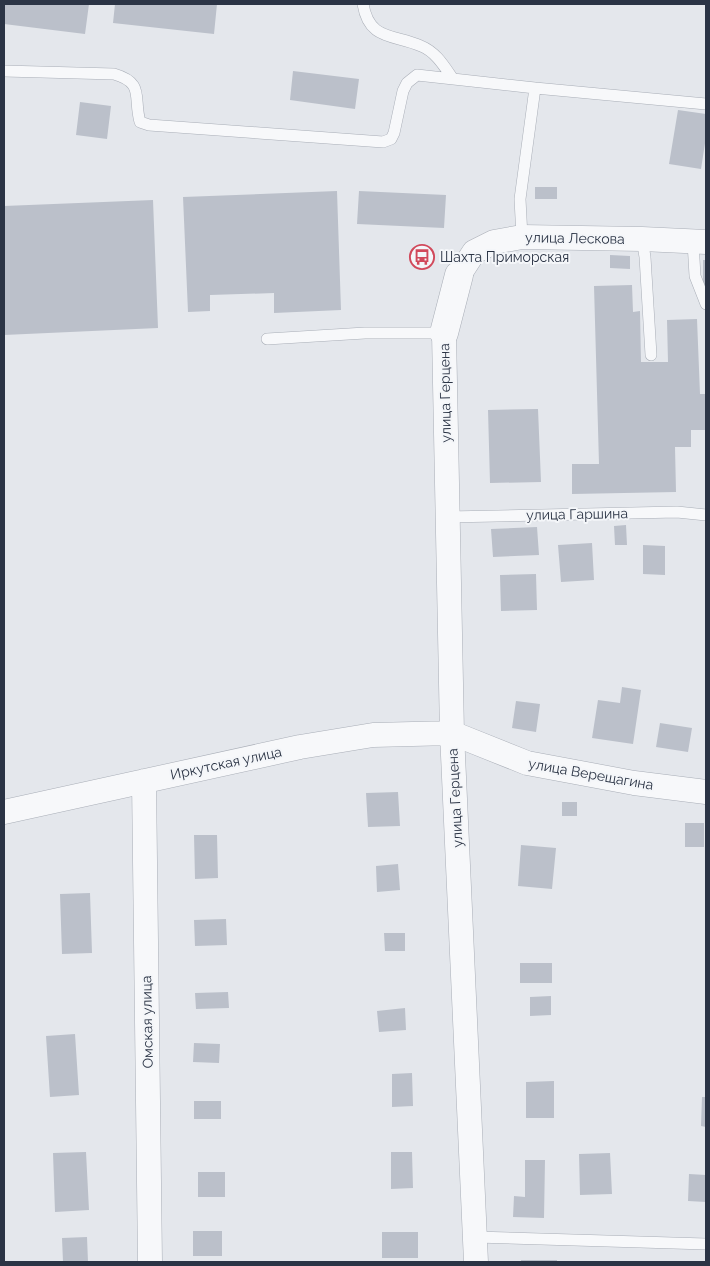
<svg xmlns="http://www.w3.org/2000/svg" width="710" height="1266" viewBox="0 0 710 1266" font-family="Raleway,sans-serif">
  <rect width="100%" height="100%" fill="#e4e7ec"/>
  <path fill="#bbc0ca" d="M4 4H89L85 34 4 24Z
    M115 4H217L214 34 113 23Z
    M293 71 359 79 355 109 290 100Z
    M80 102 111 106 107 139 76 135Z
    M678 110 706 114V137L701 169 669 164Z
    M535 187H557V199H535Z
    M337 191 341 310 274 313V293L210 295V311L188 312 183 197Z
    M359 191 446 195 444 228 357 224Z
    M153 200 158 328 4 335V206Z
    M610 255 630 256V269L610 268Z
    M703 260H706V286H703Z
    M632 285 633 312 640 311 641 362H668L667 320 697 319 700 394H706V430H691V447H675L676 492 572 494V464H599L594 286Z
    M538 409 541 482 490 483 488 410Z
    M626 525 627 545H615L614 526Z
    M537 527 539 555 493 557 491 529Z
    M592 543 594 580 561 582 558 545Z
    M643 545 665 546V575L643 574Z
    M536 574 537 610 501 611 500 575Z
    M622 687 641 690 633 744 592 738 598 700 620 703Z
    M516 701 540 704 536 732 512 728Z
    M660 723 692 728 688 752 656 747Z
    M398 792 400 826 368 827 366 793Z
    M562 802H577V816H562Z
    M685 823H704V847H685Z
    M194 835H217L218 878 195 879Z
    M521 845 556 848 552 889 518 886Z
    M398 864 400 890 377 892 376 866Z
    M90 893 92 953 62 954 60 894Z
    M226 919 227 945 195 946 194 920Z
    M384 933H405V951H385Z
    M520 963H552V983H520Z
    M228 992 229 1008 196 1009 195 993Z
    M551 996V1015L530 1016V997Z
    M405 1008 406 1030 379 1032 377 1011Z
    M75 1034 79 1095 50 1097 46 1036Z
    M194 1043 220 1044 219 1063 193 1062Z
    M412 1073 413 1106 392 1107V1074Z
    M554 1081V1118H526V1082Z
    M702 1097H706V1127L701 1126Z
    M194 1101H221V1119H194Z
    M86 1152 89 1210 55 1212 53 1153Z
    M391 1152H412L413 1188 391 1189Z
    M610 1153 612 1194 580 1195 579 1154Z
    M525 1160H545L544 1218 513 1217 514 1196 525 1197Z
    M198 1172H225V1197H198Z
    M689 1174 706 1175V1202L688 1201Z
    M193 1231H222V1256H193Z
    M382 1232H418V1258H382Z
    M87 1237 88 1262H63L62 1238Z
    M521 1260H557V1262H521Z"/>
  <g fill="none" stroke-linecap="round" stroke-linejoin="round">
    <defs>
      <path id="service" d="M363 4C369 41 394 34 421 46 436 52 444 66 453 79
        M4 71 114 74C145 83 133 97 140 122L149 125 383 142 391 139 394 133 403 91 407 83 417 75 535 88
        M522 237 520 199 535 88 706 104
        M642 239 645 257 651 355
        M693 242 695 276 706 304
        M267 339 365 333H444
        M447 517 677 512 706 515
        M475 1237 706 1244"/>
      <path id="minor" d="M459 275 474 252 494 242 522 237 642 239 706 242
        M444 333 452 733 476 1262
        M144 781 150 1262
        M4 812 300 747 373 735 452 733 527 763 634 783 706 792"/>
      <path id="tertiary" d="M444 333 459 275"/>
    </defs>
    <use href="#service" stroke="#a9aeb7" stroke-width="12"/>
    <use href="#minor" stroke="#a9aeb7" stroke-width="25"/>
    <use href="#tertiary" stroke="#a9aeb7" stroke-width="29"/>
    <use href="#service" stroke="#f7f8fa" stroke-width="11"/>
    <use href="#minor" stroke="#f7f8fa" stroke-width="24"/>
    <use href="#tertiary" stroke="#f7f8fa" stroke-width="28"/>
  </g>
  <defs>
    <symbol id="bus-ring" viewBox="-11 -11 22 22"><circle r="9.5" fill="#f4f6f9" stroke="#d1495b" stroke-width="1.5"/><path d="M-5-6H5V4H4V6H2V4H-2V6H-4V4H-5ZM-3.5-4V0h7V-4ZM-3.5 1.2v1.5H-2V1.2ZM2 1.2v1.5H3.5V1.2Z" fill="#d1495b"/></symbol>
  </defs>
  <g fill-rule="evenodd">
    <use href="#bus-ring" x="408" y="243" width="28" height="28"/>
  </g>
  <g text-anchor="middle" stroke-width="4" stroke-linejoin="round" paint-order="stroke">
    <g font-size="14" fill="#2b3445" stroke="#f4f6f9">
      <text transform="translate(575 238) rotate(1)" y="5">улица Лескова</text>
      <text transform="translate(445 393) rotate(-91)" y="5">улица Герцена</text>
      <text transform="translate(577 514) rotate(-1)" y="5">улица Гаршина</text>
      <text transform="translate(226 763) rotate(-12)" y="5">Иркутская улица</text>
      <text transform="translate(591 774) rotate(10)" y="5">улица Верещагина</text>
      <text transform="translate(455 798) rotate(-93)" y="5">улица Герцена</text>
      <text transform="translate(147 1022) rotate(-91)" y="5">Омская улица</text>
    </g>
    <g font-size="14" fill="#2b3445" stroke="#f4f6f9" text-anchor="start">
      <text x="440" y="262">Шахта Приморская</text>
    </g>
  </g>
  <rect width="710" height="1266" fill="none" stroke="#2b3445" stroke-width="10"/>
</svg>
